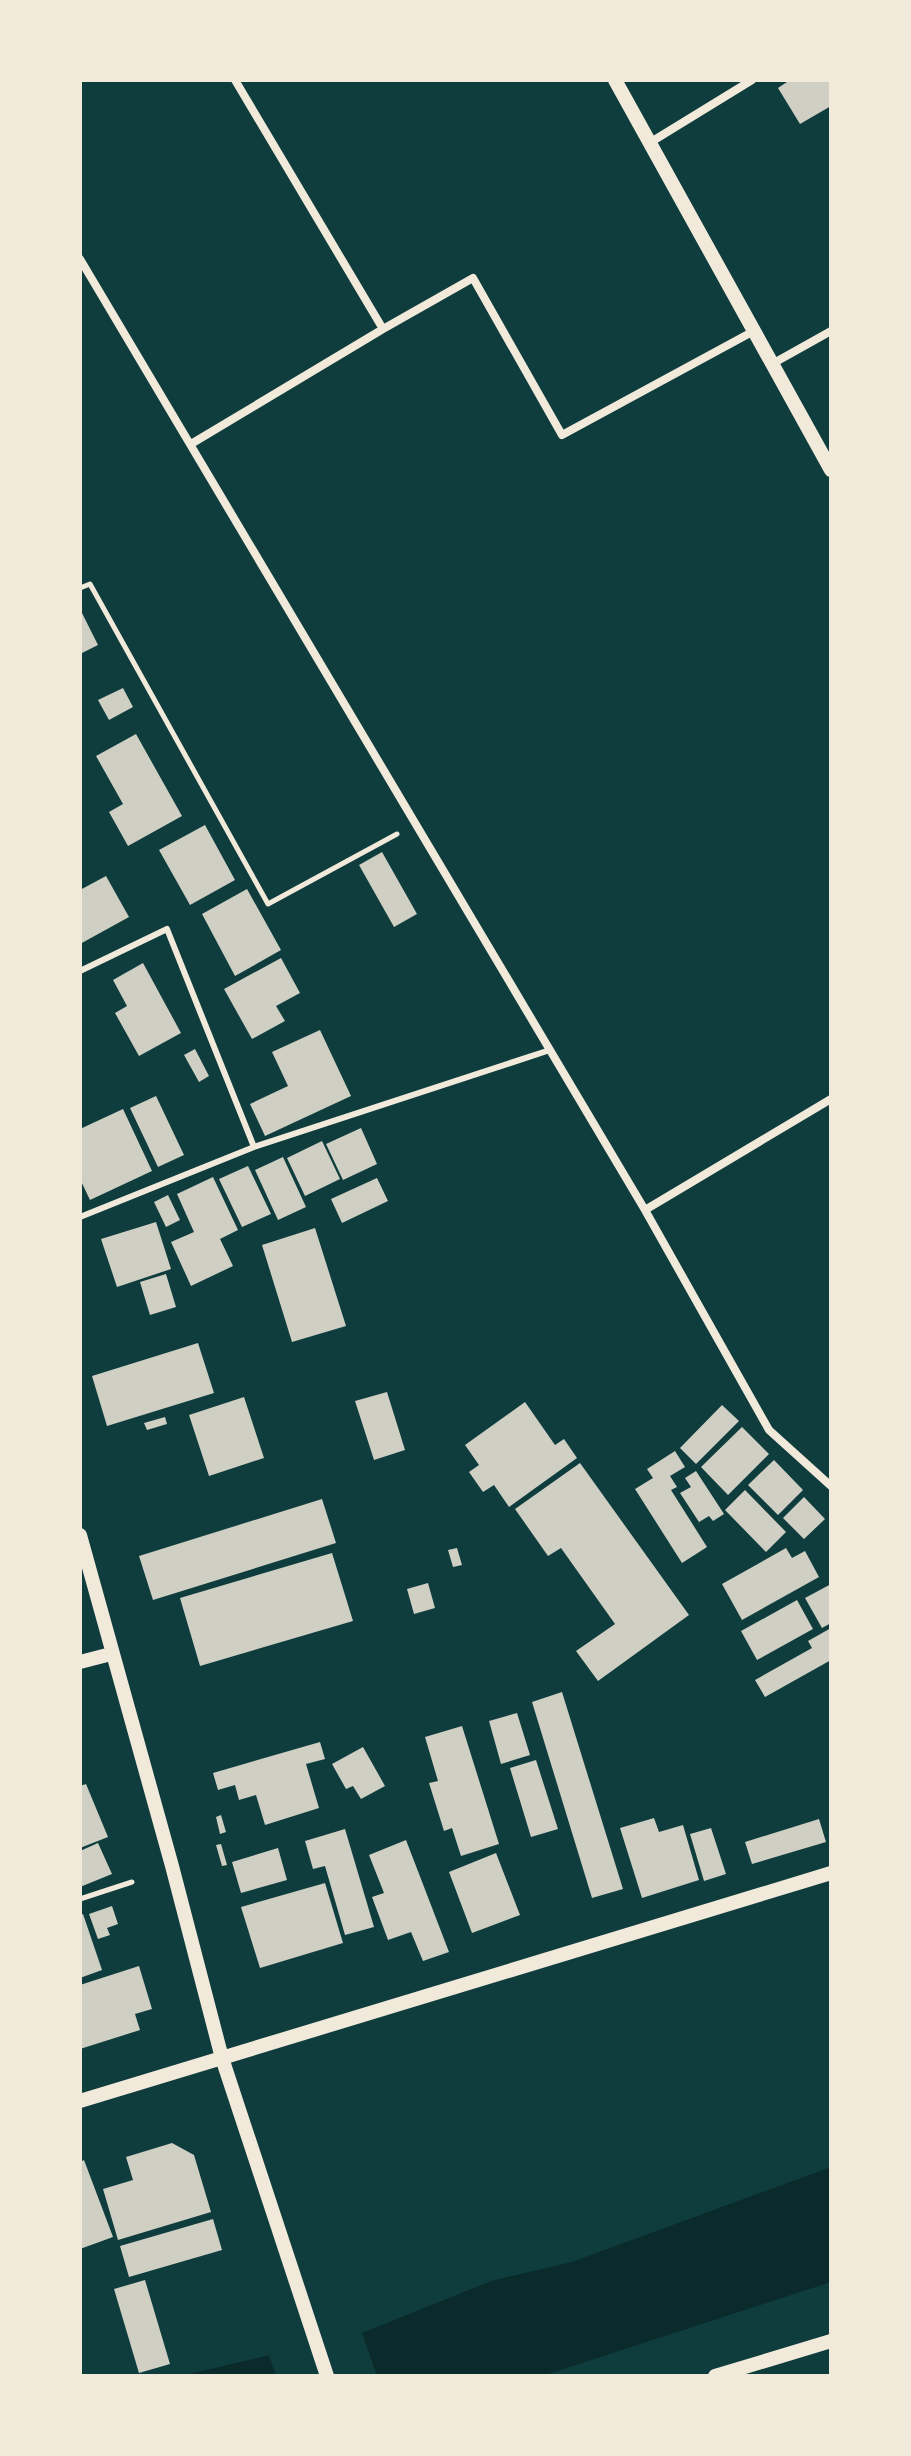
<svg xmlns="http://www.w3.org/2000/svg" width="911" height="2456" viewBox="0 0 911 2456" font-family="Signika,sans-serif">
  <rect width="100%" height="100%" fill="#0f3d3e"/>
  <path fill="#0a2a2b" d="M831 2167V2282L542 2376H181L362 2333 491 2281 572 2262Z"/>
  <path fill="#0f3d3e" d="M362 2333 377 2376H276L269 2355Z"/>
  <path fill="#cfcfc3" d="M790 80H831V106L800 124 778 88Z
    M80 609 98 645 80 654Z
    M123 688 133 707 109 720 98 700Z
    M136 734 182 816 128 846 109 812 123 804 96 756Z
    M205 825 235 880 190 905 159 850Z
    M382 852 417 914 394 927 359 865Z
    M106 876 129 917 80 944V890Z
    M247 889 281 950 235 976 202 914Z
    M281 958 300 993 276 1006 285 1021 252 1039 224 989Z
    M143 963 181 1033 139 1056 115 1013 127 1006 113 980Z
    M320 1030 351 1096 265 1136 250 1104 288 1086 272 1052Z
    M195 1049 209 1076 199 1082 184 1055Z
    M156 1096 184 1155 158 1167 130 1108Z
    M123 1109 152 1171 90 1200 80 1179V1129Z
    M361 1128 377 1164 343 1180 326 1144Z
    M322 1141 340 1179 305 1196 287 1158Z
    M283 1157 306 1207 278 1220 255 1170Z
    M248 1166 271 1214 242 1227 219 1179Z
    M213 1177 238 1230 220 1239 233 1266 191 1286 171 1242 194 1232 177 1194Z
    M377 1178 388 1201 342 1223 331 1199Z
    M168 1195 180 1220 166 1227 154 1202Z
    M156 1222 171 1269 117 1287 101 1239Z
    M315 1228 346 1326 292 1342 262 1245Z
    M166 1274 176 1307 150 1315 140 1282Z
    M198 1343 214 1393 107 1426 92 1376Z
    M387 1392 405 1450 374 1460 355 1401Z
    M244 1397 264 1458 209 1476 189 1415Z
    M525 1402 555 1445 564 1439 577 1458 509 1507 494 1485 483 1492 469 1472 479 1465 465 1445Z
    M722 1405 739 1421 696 1464 680 1448Z
    M165 1417 167 1424 147 1430 144 1423Z
    M742 1427 769 1454 728 1495 701 1467Z
    M675 1451 685 1467 670 1476 677 1487 671 1490 707 1547 682 1563 635 1489 653 1478 647 1469Z
    M774 1460 803 1490 778 1515 748 1485Z
    M580 1463 689 1615 598 1681 576 1651 615 1624 561 1548 548 1556 515 1509Z
    M696 1471 724 1514 713 1521 709 1516 699 1522 680 1493 691 1487 685 1478Z
    M745 1490 786 1532 766 1552 725 1510Z
    M804 1497 825 1519 804 1539 783 1518Z
    M322 1499 336 1543 153 1600 139 1556Z
    M457 1548 462 1565 453 1567 448 1550Z
    M786 1548 792 1558 805 1551 819 1577 742 1620 722 1584Z
    M332 1553 353 1621 200 1666 180 1598Z
    M428 1583 435 1608 414 1614 407 1589Z
    M831 1584V1623L822 1628 805 1598Z
    M797 1600 813 1629 757 1660 741 1631Z
    M831 1628V1660L765 1697 755 1680 812 1648 808 1641Z
    M562 1692 623 1889 592 1898 532 1702Z
    M517 1713 530 1755 501 1764 489 1721Z
    M462 1726 499 1844 461 1856 452 1828 444 1831 429 1783 438 1781 425 1737Z
    M320 1742 325 1759 306 1764 319 1808 265 1825 256 1795 239 1800 235 1785 218 1790 213 1773Z
    M363 1747 385 1786 361 1799 353 1786 346 1789 332 1764Z
    M536 1760 558 1829 531 1837 510 1768Z
    M86 1784 108 1837 80 1848V1786Z
    M221 1815 226 1832 220 1834 216 1817Z
    M654 1818 659 1832 683 1825 699 1880 642 1898 620 1828Z
    M819 1819 826 1842 752 1864 745 1842Z
    M711 1828 726 1874 704 1881 690 1834Z
    M345 1829 374 1927 345 1935 325 1866 313 1869 305 1841Z
    M406 1840 449 1952 423 1961 411 1932 388 1940 372 1897 384 1893 369 1855Z
    M98 1843 112 1874 80 1887V1851Z
    M221 1844 227 1865 222 1866 216 1845Z
    M278 1848 287 1880 241 1893 232 1862Z
    M496 1853 520 1915 472 1933 449 1872Z
    M325 1883 343 1943 260 1968 241 1907Z
    M112 1906 118 1924 107 1928 110 1935 98 1939 89 1914Z
    M83 1914 102 1970 80 1978V1915Z
    M139 1966 152 2009 135 2014 140 2030 80 2049V1985Z
    M172 2143 194 2155 211 2212 118 2240 103 2189 133 2180 126 2157Z
    M84 2160 113 2237 80 2249V2162Z
    M213 2219 222 2250 129 2277 120 2246Z
    M145 2280 170 2364 139 2373 114 2289Z"/>
  <g fill="none" stroke-linecap="round" stroke-linejoin="round">
    <path stroke="#f1e9da" stroke-width="5" d="M80 588 90 584 268 904 397 834
      M80 1899 132 1882"/>
    <path stroke="#f1e9da" stroke-width="6" d="M80 971 167 929 254 1147
      M80 1217 254 1147 550 1050"/>
    <path stroke="#f1e9da" stroke-width="8" d="M651 142 752 80
      M80 259 645 1210 769 1430 831 1486
      M383 329 473 278 562 435 752 332
      M772 364 831 331
      M191 444 383 329 235 80
      M645 1210 831 1099"/>
    <path stroke="#f1e9da" stroke-width="14" d="M615 80 831 470
      M80 1535 172 1866 222 2058 327 2376
      M80 1662 111 1654
      M80 2101 831 1873
      M715 2376 831 2341"/>
  </g>
  <rect width="911" height="2456" fill="none" stroke="#f1e9da" stroke-width="164"/>
</svg>
